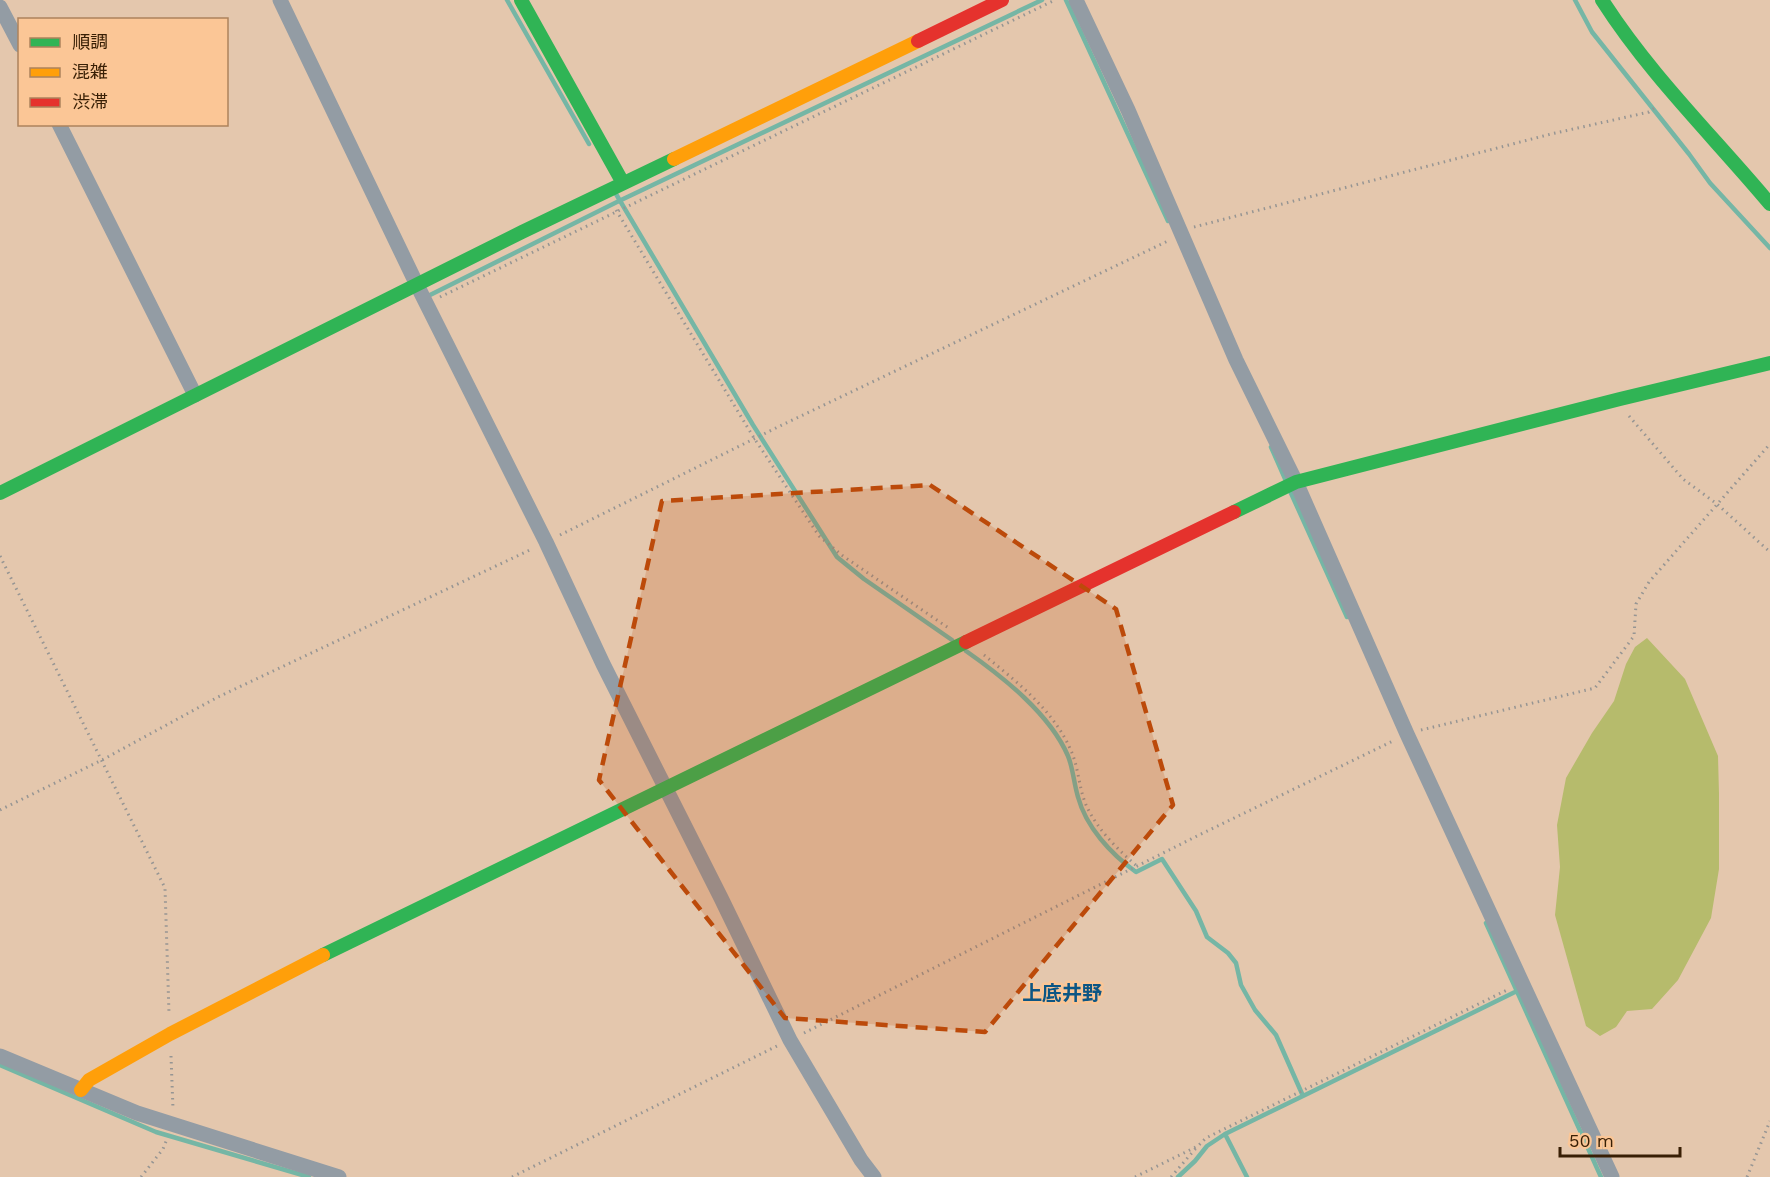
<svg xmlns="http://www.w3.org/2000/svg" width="1770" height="1177" viewBox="0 0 1770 1177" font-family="'Work Sans','Noto Sans JP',sans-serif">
  <rect width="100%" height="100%" fill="#e4c7ad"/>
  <path fill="#b6bb6c" d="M1647 638 1685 679 1718 756 1719 794V869L1711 918 1678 980 1652 1009 1627 1011 1616 1027 1600 1036 1586 1026 1555 915 1560 867 1557 825 1566 778 1592 733 1614 701 1626 664 1635 647Z"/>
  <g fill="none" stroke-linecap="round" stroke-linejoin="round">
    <path stroke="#75b6a5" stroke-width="4.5" d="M507 0 589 144
      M1066 0 1168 221
      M1575 0 1592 32 1689 154 1710 183 1770 248
      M616 194 753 425 837 557 864 579 952 640
      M430 295 619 201 1042 0
      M1271 447 1286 481
      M1290 491 1347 617
      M966 651C1003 677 1050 714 1068 756 1073 768 1074 784 1078 797 1086 827 1111 854 1136 872L1162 859 1196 911 1207 937 1228 953 1236 963 1241 985 1255 1010 1276 1035 1303 1096 1225 1134 1207 1146 1195 1161 1178 1177
      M1486 923 1601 1177
      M0 1065 156 1132 309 1177
      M1303 1096 1517 991
      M1225 1134 1247 1177"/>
    <path stroke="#969593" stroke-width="3" stroke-dasharray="1.5 4.5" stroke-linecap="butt" d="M616 210 754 438 819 536 843 556 950 629
      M1194 227 1551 134 1649 112 1657 106
      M440 297 1055 0
      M1629 416 1683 479 1717 504 1770 552
      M560 535 782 425 1170 240
      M0 556 165 888 169 1013
      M984 655C1017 682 1055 711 1072 753 1079 770 1079 790 1087 807 1098 830 1118 850 1138 867
      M1421 730 1595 688 1634 636 1636 604 1649 582 1770 444
      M0 810 102 760 218 697 532 549
      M804 1033 1197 836 1395 740
      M171 1056 173 1109
      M141 1177 163 1149 167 1139
      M512 1177 777 1046
      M1135 1177 1198 1146 1206 1138 1509 989
      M1171 1177 1197 1147
      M1747 1177 1770 1121"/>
    <path stroke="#939ca4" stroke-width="15" d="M280 0 417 285 546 542 603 664 721 898 790 1040 861 1160 874 1177
      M1076 0 1128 110 1236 360 1296 482 1407 734 1612 1177
      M0 7 20 45
      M59 124 195 395
      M0 1056 137 1113 339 1177"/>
    <path stroke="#30b455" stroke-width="14" d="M521 0 623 183
      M1602 0C1650 75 1713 136 1770 204
      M0 493 522 232 674 159
      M1234 512 1296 482 1620 399 1770 363
      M323 955 966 642"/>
    <path stroke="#ff9f0a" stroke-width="14" d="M674 159 918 41
      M81 1090 89 1080 170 1034 323 955"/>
    <path stroke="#e5322d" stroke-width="14" d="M918 41 1002 0
      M966 642 1234 512"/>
  </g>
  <path fill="#bc4a0a" fill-opacity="0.2" stroke="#bc4a0a" stroke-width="4.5" stroke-dasharray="12 8" stroke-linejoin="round" d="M930 485 1116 609 1173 805 985 1032 785 1018 599 780 662 501Z"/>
  <g text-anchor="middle" stroke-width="5" stroke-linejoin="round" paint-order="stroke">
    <g font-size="20" font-weight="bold" fill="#0d5684" stroke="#fbc696">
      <text x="1062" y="1000">上底井野</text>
    </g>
  </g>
  <rect x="18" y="18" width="210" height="108" fill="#fbc696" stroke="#ad835c" stroke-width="1.5"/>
  <rect x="30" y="38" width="30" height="9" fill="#30b455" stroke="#ad835c" stroke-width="1.5"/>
  <text x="72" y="48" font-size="18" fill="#381f05">順調</text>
  <rect x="30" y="68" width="30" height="9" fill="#ff9f0a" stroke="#ad835c" stroke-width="1.5"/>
  <text x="72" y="78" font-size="18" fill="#381f05">混雑</text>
  <rect x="30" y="98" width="30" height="9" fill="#e5322d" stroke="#ad835c" stroke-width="1.5"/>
  <text x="72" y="108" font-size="18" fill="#381f05">渋滞</text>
  <path d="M1560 1147v9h120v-9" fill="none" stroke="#381f05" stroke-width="3"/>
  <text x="1569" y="1147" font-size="18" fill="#381f05" stroke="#fbc696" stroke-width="4.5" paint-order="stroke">50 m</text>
</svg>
